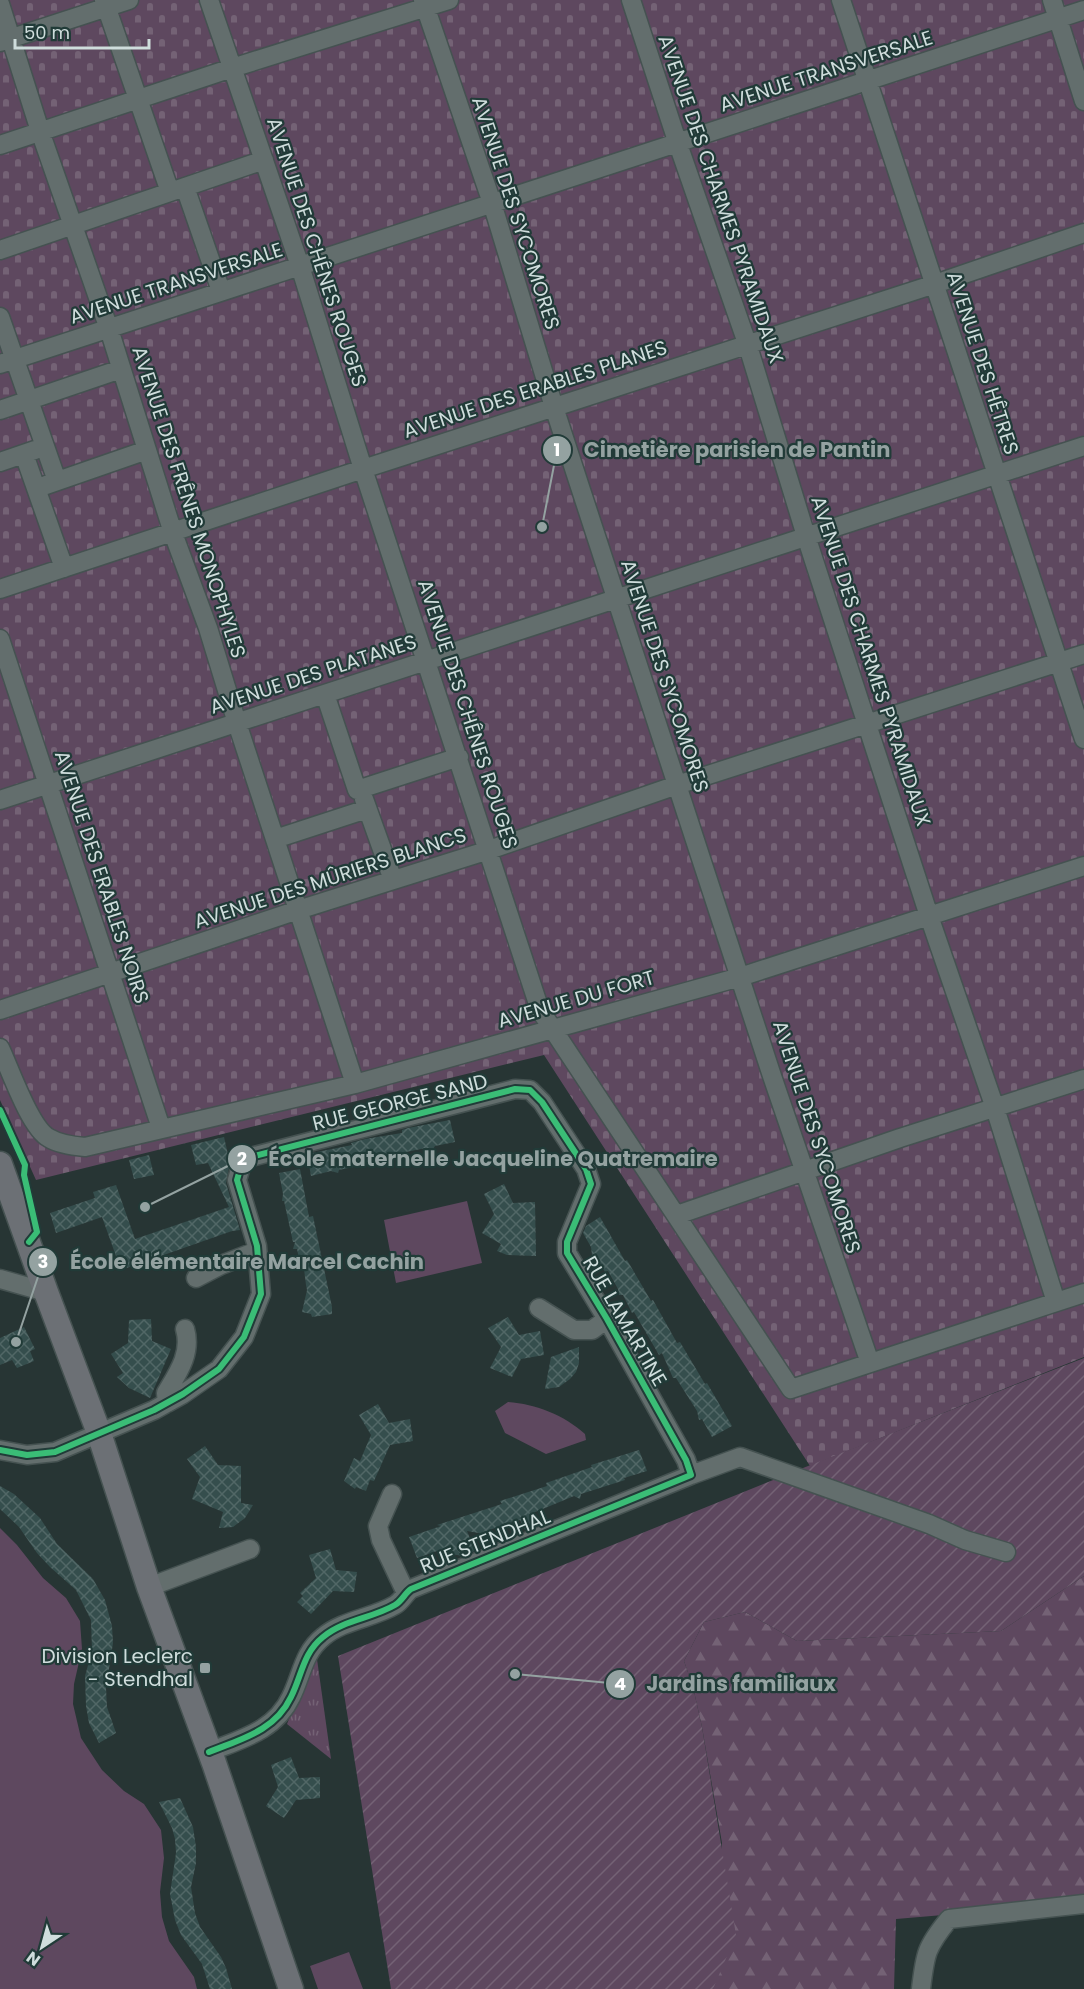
<svg xmlns="http://www.w3.org/2000/svg" width="1084" height="1989" viewBox="0 0 1084 1989" font-family="Poppins,sans-serif">
  <defs>
    <pattern id="grass-tufts" width="24" height="20" patternUnits="userSpaceOnUse" patternTransform="scale(1.5)"><rect width="24" height="20" fill="#5e485f"/><path d="M3 7l-1-3M5 7V3M7 7l1-3M15 17l-1-3M17 17v-4M19 17l1-3" fill="none" stroke="#746275"/></pattern>
    <pattern id="forest-firs" width="22" height="20" patternUnits="userSpaceOnUse" patternTransform="scale(1.5)"><rect width="22" height="20" fill="#5e485f"/><path d="M5 1l3.5 6h-7zM16 11l3.5 6h-7z" fill="#746275"/></pattern>
    <pattern id="cemetery-stones" width="16" height="16" patternUnits="userSpaceOnUse" patternTransform="scale(1.5)"><rect width="16" height="16" fill="#5e485f"/><path d="M2 7V4a2 2 0 0 1 4 0v3zM10 15v-3a2 2 0 0 1 4 0v3z" fill="#746275"/></pattern>
    <pattern id="garden-furrows" width="10" height="10" patternUnits="userSpaceOnUse" patternTransform="scale(1.5)"><rect width="10" height="10" fill="#5e485f"/><path d="M-1 1l2-2M0 10L10 0M9 11l2-2" fill="none" stroke="#746275"/></pattern>
    <pattern id="building-cross-hatch" width="8" height="8" patternUnits="userSpaceOnUse" patternTransform="scale(1.5)"><rect width="8" height="8" fill="#354e4d"/><path d="M0 0l8 8M0 8l8-8" fill="none" stroke="#516766"/></pattern>
  </defs>
  <rect width="100%" height="100%" fill="#273534"/>
  <path fill="url(#grass-tufts)" d="M316 1652 331 1759 287 1724Z"/>
  <path fill="url(#forest-firs)" d="M1084 1576V1898L1002 1910 896 1919 894 1989H713L722 1843 702 1727 693 1687 684 1661 704 1622 745 1612 797 1641 1001 1631Z"/>
  <path fill="url(#cemetery-stones)" d="M0 0H1084V1357L810 1466 544 1055 36 1180 0 1100Z"/>
  <path fill="#5e485f" d="M467 1201 482 1263 396 1283 384 1220Z
    M508 1402C536 1404 564 1415 585 1434L586 1440 546 1454 505 1433 495 1411Z
    M0 1528 17 1545 43 1578 66 1598 80 1621 82 1649 74 1684 73 1704 81 1738 102 1770 124 1791 144 1804 161 1830 164 1858 160 1892 162 1917 169 1941 194 1977 197 1989H0Z
    M349 1952 363 1989H318L310 1966Z"/>
  <path fill="url(#garden-furrows)" d="M1084 1358V1576L1001 1631 797 1641 745 1612 704 1622 684 1661 693 1687 702 1727 736 1935 713 1989H391L338 1656 803 1468Z"/>
  <path fill="url(#building-cross-hatch)" d="M450 1120 455 1142 435 1146 433 1149 426 1148 406 1152 407 1154 386 1158V1161L379 1160 359 1164 358 1166 339 1170 338 1173 331 1171 311 1176 307 1154 352 1145 351 1143 365 1139 402 1133V1130L408 1128Z
    M224 1137 230 1163 226 1183 240 1230 232 1231 121 1270 102 1217 56 1233 50 1213 95 1198 93 1192 116 1185 135 1239 229 1207 208 1163 196 1165 191 1145Z
    M149 1155 154 1175 134 1179 129 1160Z
    M300 1169 309 1217 313 1216 332 1307V1314L312 1317 311 1314 302 1312 307 1290 306 1285 304 1269H301L297 1249H293L295 1242H293L284 1201H282L283 1194 279 1173Z
    M504 1184 513 1203 535 1202 536 1256 507 1255 497 1251 501 1244 482 1233 494 1214 484 1194Z
    M600 1217 625 1261 627 1260 651 1301 653 1300 677 1343 680 1342 705 1384 707 1383 732 1426 712 1437 702 1419 699 1420 697 1411 676 1378H673L662 1353 659 1355 634 1312 632 1313 623 1295H619L618 1289 608 1271 605 1272 595 1254 592 1255 591 1247 583 1233 586 1226Z
    M508 1317 519 1335 540 1331 544 1355 521 1359 512 1377 490 1368 501 1347 488 1328Z
    M151 1319 152 1341 171 1349 150 1398 129 1388 117 1377 123 1373 111 1354 128 1343 129 1320Z
    M24 1327 35 1349 30 1351 34 1361 17 1368 12 1360 0 1365V1338Z
    M579 1347V1363L576 1372 570 1379 559 1387 545 1389 551 1357Z
    M378 1404 389 1423 410 1419 413 1441 390 1445 374 1481 370 1480 366 1491 356 1487 355 1489 344 1481 354 1458 360 1461 371 1435 359 1415Z
    M205 1446 218 1465 241 1466V1503L253 1505 245 1518 233 1527 219 1528 223 1512 192 1499 200 1477 187 1459Z
    M639 1450 647 1471 624 1478 625 1480 581 1494 580 1499 574 1496 533 1513 538 1525 525 1530 520 1520 489 1530 490 1535 467 1531 475 1551 462 1556 437 1551 417 1558 409 1537 441 1526 437 1525 502 1504 500 1501 547 1486 546 1483 592 1467 591 1465Z
    M0 1486 14 1494 40 1518 57 1544 93 1579 105 1600 112 1626 113 1643 106 1688 107 1707 116 1733 99 1743 89 1723 86 1706 85 1676 92 1651 91 1620 76 1590 50 1567 37 1553 19 1527 0 1509Z
    M330 1549 336 1570 357 1572 354 1592 333 1591 311 1614 297 1602 303 1596 300 1593 316 1578 309 1555Z
    M291 1757 299 1778 320 1777V1798L296 1800 284 1818 266 1806 278 1787 271 1765Z
    M180 1798 193 1827 196 1847V1863L191 1887 195 1913 200 1927 221 1957 226 1968 232 1989H210L202 1964 181 1935 175 1920 170 1894 176 1853 175 1839 172 1828 159 1802Z"/>
  <g fill="none" stroke-linecap="round" stroke-linejoin="round">
    <defs>
      <path id="minor" d="M104 0 170 192
        M209 0 300 266 363 469 540 1010 791 1389 1084 1293
        M423 0 492 203 554 407 677 785 772 1076 870 1363
        M631 0 678 144 747 343 806 536 929 916 995 1108 1056 1302
        M841 0 1084 739
        M1052 0 1084 101
        M0 4 40 131 109 329 173 533 208 628 237 723 355 1084
        M0 42 129 0
        M0 145 232 68 449 0
        M185 187 221 291
        M0 250 264 160
        M0 317 57 481
        M0 364 1084 10
        M0 410 121 369
        M24 454 64 568
        M0 462 35 450
        M46 485 147 450
        M0 589 363 469 935 284 1084 233
        M0 639 161 1128
        M325 694 357 790 459 757
        M364 799 393 880
        M0 800 1084 446
        M275 839 367 809
        M0 1010 298 910 489 850 677 785 1084 654
        M0 1048C10 1069 30 1128 49 1138 59 1144 73 1146 85 1147L355 1084 740 977 1084 866
        M677 1215 900 1138 1084 1079
        M196 1278 221 1265 257 1251
        M0 1279 46 1292
        M539 1308 574 1330H592L607 1319
        M167 1403 166 1393C178 1373 192 1353 185 1329
        M0 1450 27 1455 55 1452 154 1410 183 1394 219 1369 244 1337 261 1294 257 1246 237 1180 243 1159 515 1089 530 1090 542 1102 586 1169 591 1184 567 1242V1253L607 1319 686 1460 691 1475
        M392 1494 378 1526 381 1540 406 1593
        M149 1587 250 1549
        M209 1752C241 1739 275 1731 291 1697 302 1675 303 1653 323 1637 343 1620 373 1618 395 1605 402 1601 405 1593 411 1589L691 1475 740 1457 929 1524 965 1540 1006 1552
        M921 1989C925 1954 926 1947 949 1919L1084 1904"/>
      <path id="major" d="M0 1164 46 1292 99 1433 149 1587 214 1763 291 1989"/>
    </defs>
    <use href="#minor" stroke="#455251" stroke-width="21"/>
    <use href="#major" stroke="#455251" stroke-width="27"/>
    <use href="#minor" stroke="#636e6d" stroke-width="18"/>
    <use href="#major" stroke="#6c7075" stroke-width="24"/>
    <defs>
      <path id="cycleway" d="M0 1110 25 1165 24 1175 37 1232 29 1242
        M0 1450 27 1455 55 1452 154 1410 183 1394 219 1369 244 1337 261 1294 257 1246 237 1180 243 1159 515 1089 530 1090 542 1102 586 1169 591 1184 567 1242V1253L607 1319 686 1460 691 1475 411 1589C405 1593 402 1601 395 1605 373 1618 343 1620 323 1637 303 1653 302 1675 291 1697 275 1731 241 1739 209 1752"/>
    </defs>
    <use href="#cycleway" stroke="#213b38" stroke-width="10"/>
    <use href="#cycleway" stroke="#3abd76" stroke-width="6"/>
  </g>
  <rect fill="#94a2a1" stroke="#213b38" stroke-width="2" x="199" y="1662" width="12" height="12" rx="3"/>
  <g text-anchor="middle" stroke-width="4.5" stroke-linejoin="round" paint-order="stroke">
    <g font-size="20" fill="#cfdddc" stroke="#213b38">
      <text transform="translate(826 71) rotate(-18)" y="7">AVENUE TRANSVERSALE</text>
      <text transform="translate(721 199) rotate(71)" y="7">AVENUE DES CHARMES PYRAMIDAUX</text>
      <text transform="translate(516 213) rotate(72)" y="7">AVENUE DES SYCOMORES</text>
      <text transform="translate(317 252) rotate(72)" y="7">AVENUE DES CHÊNES ROUGES</text>
      <text transform="translate(176 283) rotate(-18)" y="7">AVENUE TRANSVERSALE</text>
      <text transform="translate(983 363) rotate(72)" y="7">AVENUE DES HÊTRES</text>
      <text transform="translate(535 389) rotate(-18)" y="7">AVENUE DES ERABLES PLANES</text>
      <text transform="translate(189 502) rotate(72)" y="7">AVENUE DES FRÊNES MONOPHYLES</text>
      <text transform="translate(871 661) rotate(72)" y="7">AVENUE DES CHARMES PYRAMIDAUX</text>
      <text transform="translate(313 674) rotate(-18)" y="7">AVENUE DES PLATANES</text>
      <text transform="translate(665 676) rotate(72)" y="7">AVENUE DES SYCOMORES</text>
      <text transform="translate(468 714) rotate(72)" y="7">AVENUE DES CHÊNES ROUGES</text>
      <text transform="translate(102 877) rotate(72)" y="7">AVENUE DES ERABLES NOIRS</text>
      <text transform="translate(330 878) rotate(-18)" y="7">AVENUE DES MÛRIERS BLANCS</text>
      <text transform="translate(576 999) rotate(-16)" y="7">AVENUE DU FORT</text>
      <text transform="translate(400 1102) rotate(-14)" y="7">RUE GEORGE SAND</text>
      <text transform="translate(817 1137) rotate(72)" y="7">AVENUE DES SYCOMORES</text>
      <text transform="translate(625 1321) rotate(60)" y="7">RUE LAMARTINE</text>
      <text transform="translate(485 1541) rotate(-22)" y="7">RUE STENDHAL</text>
    </g>
    <g font-size="20" fill="#cfdddc" stroke="#213b38" text-anchor="end">
      <text x="193" y="1663">Division Leclerc<tspan x="193" dy="23">- Stendhal</tspan></text>
    </g>
  </g>
  <path fill="none" stroke="#94a2a1" stroke-width="2" d="M542 527L557 450M145 1207L242 1159M16 1342L43 1262M515 1674L620 1684"/>
  <g fill="#94a2a1" stroke="#213b38" stroke-width="2">
    <circle cx="542" cy="527" r="6"/>
    <circle cx="145" cy="1207" r="6"/>
    <circle cx="16" cy="1342" r="6"/>
    <circle cx="515" cy="1674" r="6"/>
    <circle cx="557" cy="450" r="15"/>
    <circle cx="242" cy="1159" r="15"/>
    <circle cx="43" cy="1262" r="15"/>
    <circle cx="620" cy="1684" r="15"/>
  </g>
  <g font-size="18" text-anchor="middle" font-weight="bold" fill="#fff">
    <text x="557" y="456">1</text>
    <text x="242" y="1165">2</text>
    <text x="43" y="1268">3</text>
    <text x="620" y="1690">4</text>
  </g>
  <g font-size="21" text-anchor="middle" font-weight="bold" fill="#94a2a1" stroke="#213b38" stroke-width="4.5" stroke-linejoin="round" paint-order="stroke">
    <text x="737" y="457">Cimetière parisien de Pantin</text>
    <text x="493" y="1166">École maternelle Jacqueline Quatremaire</text>
    <text x="247" y="1269">École élémentaire Marcel Cachin</text>
    <text x="741" y="1691">Jardins familiaux</text>
  </g>
  <g transform="translate(42 1947) rotate(216)" stroke="#213b38" stroke-width="4.5" paint-order="stroke">
  <path d="M0-4.5L10 22L0 15L-10 22Z" fill="#cfdddc"/>
  <text y="-9" font-size="16" font-weight="bold" text-anchor="middle" fill="#cfdddc">N</text>
  </g>
  <path d="M15 39v9h134v-9" fill="none" stroke="#cfdddc" stroke-width="3"/>
  <text x="24" y="39" font-size="18" fill="#cfdddc" stroke="#213b38" stroke-width="4.5" paint-order="stroke">50 m</text>
</svg>
